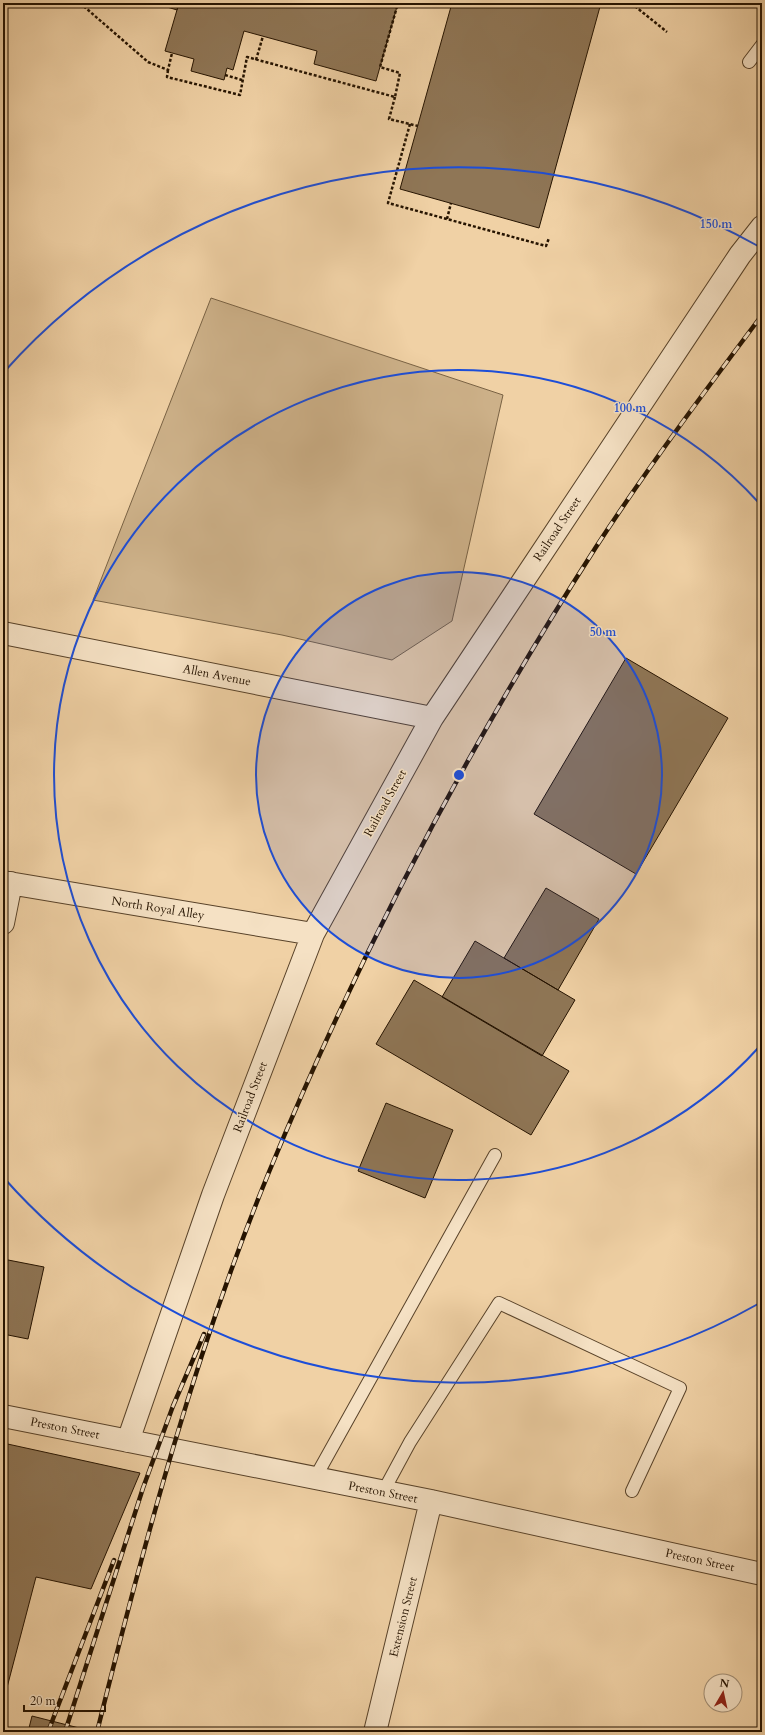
<svg xmlns="http://www.w3.org/2000/svg" width="765" height="1735" viewBox="0 0 765 1735" font-family="Cardo,serif">
  <rect width="100%" height="100%" fill="#f0d1a5"/>
  <filter id="stains"><feTurbulence type="fractalNoise" baseFrequency=".005" numOctaves="4"/><feColorMatrix values="0 0 0 0 .2 0 0 0 0 .09 0 0 0 0 .02 0 0 0 .5 -.17"/></filter>
  <radialGradient id="worn" r=".72"><stop offset=".6" stop-color="#630" stop-opacity="0"/><stop offset="1" stop-color="#630" stop-opacity=".3"/></radialGradient>
  <path fill="#cdb189" stroke="#796244" d="M211 298 503 395 452 621 392 660 282 635 93 600Z"/>
  <path fill="#8f7656" stroke="#251300" d="M154 3H179L177 10Z
    M179 3H398L376 81 314 64 317 51 244 31 233 70 227 68 224 80 191 71 194 59 165 51Z
    M452 3H601L539 228 400 189Z
    M626 658 728 718 636 874 534 814Z
    M546 888 599 919 558 990 504 958Z
    M475 941 575 1000 542 1056 442 997Z
    M414 980 569 1071 531 1135 376 1044Z
    M386 1103 453 1130 425 1198 358 1171Z
    M3 1259 44 1267 28 1339 3 1334Z
    M3 1443 140 1473 91 1589 36 1577 4 1699Z
    M32 1716 83 1729 82 1732H28Z"/>
  <g fill="none" stroke-linecap="round" stroke-linejoin="round">
    <defs>
      <path id="lane" d="M749 62 762 45
        M315 1478 495 1155
        M383 1492 410 1442 499 1303 680 1388 632 1491"/>
      <path id="street" d="M3 633 432 718
        M3 882 313 934
        M3 923 11 883
        M3 1416 431 1501 762 1574
        M128 1441 213 1195 313 934 432 718 740 255 762 227
        M375 1732 431 1501"/>
    </defs>
    <use href="#lane" stroke="#584229" stroke-width="14"/>
    <use href="#street" stroke="#584229" stroke-width="24"/>
    <path stroke="#251300" stroke-width="2.5" stroke-dasharray="3 2" stroke-linecap="butt" d="M80 3 148 62 168 70 172 53
      M172 3 178 5
      M631 3 667 32
      M256 60 263 36
      M168 70 167 77 240 95 247 57 395 97 400 73 380 67 398 3
      M225 75 242 80
      M395 97 389 119 418 126
      M410 124 388 203 546 246 549 238
      M447 219 451 203"/>
    <use href="#lane" stroke="#f5e1c4" stroke-width="12"/>
    <use href="#street" stroke="#f5e1c4" stroke-width="22"/>
    <defs>
      <path id="rail" d="M48 1732 114 1560
        M65 1732 143 1488 173 1406 204 1334
        M97 1732C144 1543 195 1352 269 1172 359 954 469 745 596 547 648 467 705 391 762 315"/>
    </defs>
    <use href="#rail" stroke="#251300" stroke-width="4.5"/>
    <use href="#rail" stroke="#f5e1c4" stroke-width="3" stroke-dasharray="9" stroke-linecap="butt"/>
  </g>
  <circle cx="459" cy="775" r="203" fill="#1d4ed8" fill-opacity=".12"/>
  <g fill="none" stroke="#1d4ed8" stroke-width="2">
    <circle cx="459" cy="775" r="203"/>
    <path d="M760 1046A405 405 0 1 1 760 504"/>
    <path d="M758 1304A608 608 0 0 1 4 1178M4 372A608 608 0 0 1 758 246"/>
  </g>
  <g text-anchor="middle" stroke-width="3" stroke-linejoin="round" paint-order="stroke">
    <g font-size="12" fill="#251300" stroke="#f5e1c4">
      <text transform="translate(557 529) rotate(-56)" y="4">Railroad Street</text>
      <text transform="translate(217 675) rotate(11)" y="4">Allen Avenue</text>
      <text transform="translate(385 803) rotate(-61)" y="4">Railroad Street</text>
      <text transform="translate(158 908) rotate(9)" y="4">North Royal Alley</text>
      <text transform="translate(250 1097) rotate(-69)" y="4">Railroad Street</text>
      <text transform="translate(65 1428) rotate(11)" y="4">Preston Street</text>
      <text transform="translate(383 1492) rotate(11)" y="4">Preston Street</text>
      <text transform="translate(700 1560) rotate(12)" y="4">Preston Street</text>
      <text transform="translate(403 1617) rotate(-76)" y="4">Extension Street</text>
    </g>
  </g>
  <circle cx="459" cy="775" r="6" fill="#1d4ed8" stroke="#f5e1c4" stroke-width="2"/>
  <g font-size="12" text-anchor="middle" font-weight="bold" fill="#1d4ed8" stroke="#f5e1c4" stroke-width="3" stroke-linejoin="round" paint-order="stroke">
    <text x="716" y="228">150 m</text>
    <text x="630" y="412">100 m</text>
    <text x="603" y="636">50 m</text>
  </g>
  <rect width="765" height="1735" fill="none" stroke="#f0d1a5" stroke-width="16"/>
  <rect x="4" y="4" width="757" height="1727" fill="none" stroke="#251300" stroke-width="2"/>
  <rect x="8" y="8" width="749" height="1719" fill="none" stroke="#251300"/>
  <g transform="translate(723 1693) rotate(9)"><circle r="19" fill="#f5e1c4" stroke="#a28f76"/>
  <path d="M0-3L7 15L0 10L-7 15Z" fill="#8f2418"/>
  <text y="-6" font-size="11" font-weight="bold" text-anchor="middle" fill="#251300">N</text>
  </g>
  <path d="M24 1705v6h81v-6" fill="none" stroke="#251300" stroke-width="2"/>
  <text x="30" y="1705" font-size="12" fill="#251300" stroke="#f5e1c4" stroke-width="3" paint-order="stroke">20 m</text>
  <rect width="100%" height="100%" filter="url(#stains)"/>
  <rect width="100%" height="100%" fill="url(#worn)"/>
</svg>
